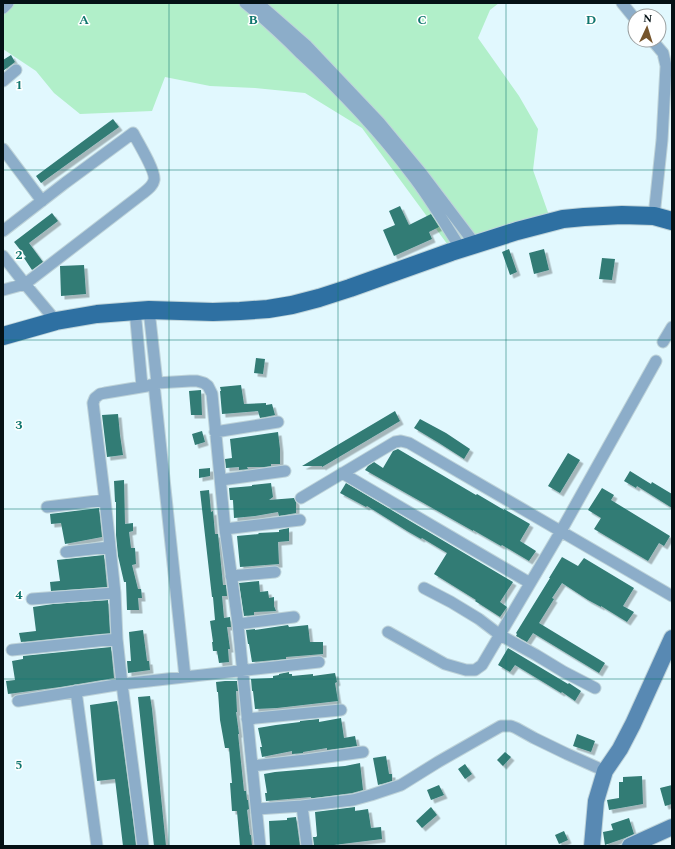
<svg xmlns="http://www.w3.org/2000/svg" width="675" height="849" viewBox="0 0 675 849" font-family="Spectral,serif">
  <defs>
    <filter id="shadow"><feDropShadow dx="3.5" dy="3.5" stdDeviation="0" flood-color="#0004"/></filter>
  </defs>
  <rect width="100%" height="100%" fill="#e1f8fe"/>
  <path fill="#b1efc9" d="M4 3H499L490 10 478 38 519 96 538 129 533 170 551 221 456 256 362 128 305 93 255 88 210 86 165 77 152 111 80 114 54 93 36 71 3 49V5Z"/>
  <path fill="#327b74" filter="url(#shadow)" d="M11 55 15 62 3 71V60Z
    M113 119 119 127 41 183 36 176Z
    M400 206 409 225 431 214 439 227 429 232 432 239 394 256 383 230 395 225 389 211Z
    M52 213 58 221 29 243 43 262 32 270 24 258 26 257 14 242Z
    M509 249 517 272 510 275 502 252Z
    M544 249 549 270 534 274 529 253Z
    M602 258 615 259 612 280 599 279Z
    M84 265 86 294 61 296 60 266Z
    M256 358 265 359 263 374 254 373Z
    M241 385 244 404 266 403V405L272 404 275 415 260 418 258 411 222 414 220 391H221L220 387Z
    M201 390 202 415H191L189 391Z
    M395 411 400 421 322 467V466H302Z
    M118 414 120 435 123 455 107 457 102 415Z
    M420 419 446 433 470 449 464 459 439 443 414 428Z
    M202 431 205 442 195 445 192 434Z
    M278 432 280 449V464H271V466L264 467H247L248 469 239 470V467L226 468 225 459 232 458 230 439Z
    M398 449 476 495 477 494 504 510V509L530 524 520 541 536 551 529 561 502 545 501 546 473 530V531L365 470 368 466 374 462 383 468 393 451Z
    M568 453 580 460 560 493 548 486Z
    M210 468V476L199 478V469Z
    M630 471 651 484 652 482 672 494V508L637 486 636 488 624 481Z
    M124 480 125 524 133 523V531L129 532 131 548H135L136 564 132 565 138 589H141L142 598H138L139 610H127L126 582H124L118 556 116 535V502H115L114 481Z
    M271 483 273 497 269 500 294 498 296 502V513L279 516 278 512 255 516 234 518 233 500H230L229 488 252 486V485Z
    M346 483 513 582 500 602 507 607 500 617 475 601 476 600 434 574 447 553 422 538 421 539 407 531 367 506 366 507 340 493Z
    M602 488 614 495 611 500 670 536 664 546 659 543 648 561 594 529 601 518 588 510Z
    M209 490 211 512 213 511 215 534H218L223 585H226L227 596H222L224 618 230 617 231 627H227L230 649H228L229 662 219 663 217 651H213L212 642H213L210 621 215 620 213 597H212L200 491Z
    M99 508 102 537 65 544 61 523 51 524 50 514Z
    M289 528V541L278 542 279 564 240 567 237 536 259 534 258 533 279 532V530Z
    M104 555 107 587 51 591 50 582 60 581 57 560Z
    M562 557 578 566 584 558 634 588 623 606 634 612 627 622 601 606V607L588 600 562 583 552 598 554 599 539 623 605 663 599 673 533 633 527 642 516 636 517 634 516 633 550 578H549Z
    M259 581 260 592 268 591 269 598 274 597V606L276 611 254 612V615L244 616 239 583Z
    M108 600 110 633 21 642 19 633 36 631 33 607 53 604Z
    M288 625 289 627 308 625 310 642H323V654L286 657V659L252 662 249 644H248L246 630 255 629V630Z
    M143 630 147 661H149L150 670 128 673 127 661H131L129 632Z
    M111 647 114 678 60 687 8 694 6 681 15 680 12 661 23 659V656Z
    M508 648 568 684 569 683 581 691 575 701 562 692 561 693 548 685 515 665 510 672 498 665Z
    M289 672V674H292V676L313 674V676L335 673 337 682 335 683 338 701 277 708 255 709 253 691H252L251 679 273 678V676L279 675V674Z
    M225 681H237L238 691H236L237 712H236L239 734H238L244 791H246L247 800H248L249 809 247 810 250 835H251L252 846H240L237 811H232L230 783H232L229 748H225L220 720 218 692H217L216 682Z
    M150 696 152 709 166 846H154L138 697Z
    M117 701 133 820 136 846H123L115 779 97 781 90 705Z
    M341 718 344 738 355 736 357 746 327 750V748L303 752V753L292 754V751L262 757 260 747H262L258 728 276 725 300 722V721L319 719V722Z
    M577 734 595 741 591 752 573 746Z
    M505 752 511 757 503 766 497 760Z
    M386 756 389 774H392V781L378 785 373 758Z
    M360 763 363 790 352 793 314 798H311V797L266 801 265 793H267L264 774 275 772 345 766Z
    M465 764 472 774 465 779 458 769Z
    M642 776 643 804 609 810 607 800 619 798V782H623V777Z
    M439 785 444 795 431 800 427 790Z
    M672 785V804L665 806 660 788Z
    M355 807V811L368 809 371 828 381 827 382 839 326 846H314L313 837H316L317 836 315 812Z
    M431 807 437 815 422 828 416 821Z
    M296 817 300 846H270L269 821 287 820V818Z
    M629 818 634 834 625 838 605 845 603 832 613 830 611 824Z
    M564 831 568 840 559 844 555 835Z"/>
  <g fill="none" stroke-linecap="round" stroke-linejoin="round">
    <defs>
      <path id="street" d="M245 3C265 19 283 36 301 54 341 91 379 131 412 175 430 198 445 224 461 249
        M258 3 307 46 379 122 422 174 475 244
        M622 3 635 19
        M3 8 8 3
        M652 40 663 53 666 66 662 140 654 216
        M3 81 16 70
        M3 149 42 201
        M3 231 65 183 133 133C138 142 156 172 154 180 153 186 147 190 142 194L25 284 3 290
        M3 256 25 284 56 321
        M135 310 142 386
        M149 310 157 383
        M663 342 672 327
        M154 384 185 677
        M215 432 278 422
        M342 473 530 583
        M221 480 285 471
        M301 498 395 442 401 441 409 443 672 596
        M47 507 105 500
        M225 529 300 520
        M66 552 110 547
        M231 576 275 572
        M424 588 451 602 479 619 500 635 536 655 564 672 595 688
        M32 599 115 593
        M238 624 294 617
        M388 632 445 664 466 670H475L482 665 561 531 656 361
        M12 650 117 639
        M76 691 97 846
        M18 701 122 684 319 662
        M247 719 341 710
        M252 766 306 760 363 752
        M302 806 307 846
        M257 809 302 806 353 800 371 795 401 785 438 762 501 726H511L516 728 534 738 567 754 605 771
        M143 846 122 684 117 639 115 593 105 500 93 403 95 398 100 394 105 393 147 386 157 383 190 381H197L204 383 208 386 212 394 225 529 238 624 260 846"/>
      <path id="secondary" d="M592 846 596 801 605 771 620 749 633 724 672 638
        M630 846 672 827"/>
      <path id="primary" d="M3 336 56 321 97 314 149 310 213 312 240 311 268 309 292 305 319 298 350 288 451 252 517 231 563 219 584 217 622 215 654 216 672 221"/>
    </defs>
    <use href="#street" stroke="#bed3d9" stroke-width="13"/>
    <use href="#secondary" stroke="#bed3d9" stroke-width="18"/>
    <use href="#primary" stroke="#bed3d9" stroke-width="20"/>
    <use href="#street" stroke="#8cadc9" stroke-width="11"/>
    <use href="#secondary" stroke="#5889b3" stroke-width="16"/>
    <use href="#primary" stroke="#2e70a2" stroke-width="18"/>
  </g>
  <path fill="none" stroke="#0f766e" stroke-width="1" stroke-opacity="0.55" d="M169 3V846M338 3V846M506 3V846M3 170H672M3 340H672M3 509H672M3 679H672"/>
  <g font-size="13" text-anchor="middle" font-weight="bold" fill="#0f766e" stroke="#fff" stroke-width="3" stroke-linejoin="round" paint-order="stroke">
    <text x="84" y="24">A</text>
    <text x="253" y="24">B</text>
    <text x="422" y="24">C</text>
    <text x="591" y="24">D</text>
    <text x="19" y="89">1</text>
    <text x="19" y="259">2</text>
    <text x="19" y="429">3</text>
    <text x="19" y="599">4</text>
    <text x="19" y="769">5</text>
  </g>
  <rect width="675" height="849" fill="none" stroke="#041115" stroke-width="8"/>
  <g transform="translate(647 28) rotate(4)"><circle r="19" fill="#ffffff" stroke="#9ba0a1"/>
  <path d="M0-3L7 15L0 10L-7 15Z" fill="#76552c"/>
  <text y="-6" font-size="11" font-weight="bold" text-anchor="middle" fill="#041115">N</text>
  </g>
</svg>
